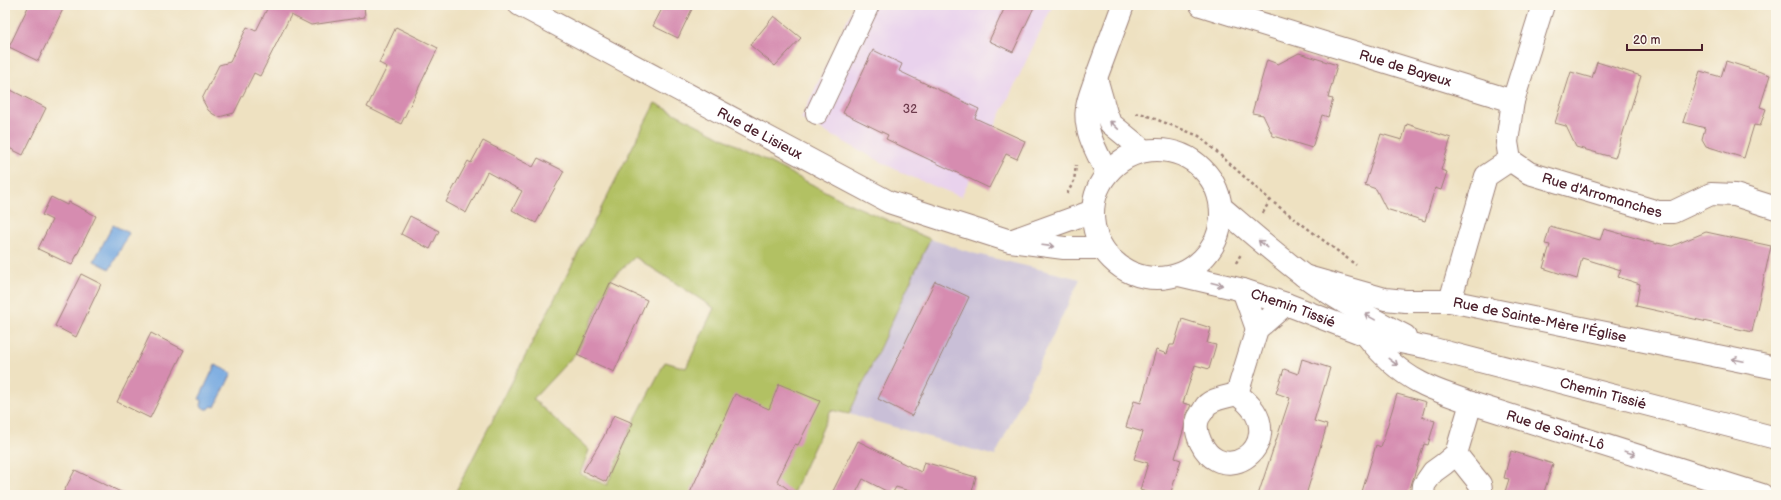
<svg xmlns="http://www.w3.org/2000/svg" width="1781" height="500" viewBox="0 0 1781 500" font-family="'Balsamiq Sans',sans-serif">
  <rect width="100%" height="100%" fill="#fbf7ec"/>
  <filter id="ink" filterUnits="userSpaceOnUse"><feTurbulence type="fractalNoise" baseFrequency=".025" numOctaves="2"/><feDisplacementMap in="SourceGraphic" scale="8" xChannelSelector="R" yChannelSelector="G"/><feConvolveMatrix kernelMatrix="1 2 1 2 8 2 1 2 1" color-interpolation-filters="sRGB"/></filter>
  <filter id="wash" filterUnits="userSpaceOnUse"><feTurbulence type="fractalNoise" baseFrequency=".012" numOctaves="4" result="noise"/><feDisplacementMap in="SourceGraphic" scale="16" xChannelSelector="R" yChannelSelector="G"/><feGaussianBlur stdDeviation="0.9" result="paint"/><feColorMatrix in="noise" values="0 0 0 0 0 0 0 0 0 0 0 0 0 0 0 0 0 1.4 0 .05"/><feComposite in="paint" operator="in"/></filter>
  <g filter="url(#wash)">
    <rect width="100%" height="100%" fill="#eee1c1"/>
    <path fill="#e9d2ed" d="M854 5H1053L961 197 902 173 801 119Z"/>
    <path fill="#c9bfd7" d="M930 239 972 253 1080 279 995 456 849 414Z"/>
    <path fill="#b2c164" stroke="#7e7048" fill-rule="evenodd" d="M655 103 846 202 930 239 849 414 831 410 792 495H454ZM635 257 714 308 686 368 665 362 634 421 607 485 580 474 589 450 533 399 577 352 612 278Z"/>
    <path fill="#74a8e0" stroke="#5f6486" d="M113 225 129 233 110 269 94 261Z
      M215 365 232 373 215 407 212 406 209 409H205L201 406 202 400 199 399Z"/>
    <g id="blocks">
      <path fill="#d68cb0" d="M29 5H65L38 61 9 47Z
        M269 5H364L365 17 311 25 291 15 260 76 254 73 234 113 219 117 213 114 208 110 202 99 219 65 230 62 247 27 256 31Z
        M664 5H694L678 38 653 26Z
        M1006 5H1035L1013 52 989 41Z
        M774 16 801 38 775 66 750 45Z
        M396 27 438 48 401 124 367 107 387 67 379 63Z
        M873 50 902 64 899 71 979 109 975 118 1025 141 1017 159 1006 154 989 188 886 139 888 135 843 113Z
        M1299 53 1337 65 1328 98 1333 99 1328 117 1322 115 1312 148 1273 136 1263 115 1252 113 1267 60 1278 64Z
        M1726 61 1770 75 1760 107 1766 109 1760 126 1754 125 1744 158 1706 146 1702 139 1705 128 1683 122 1700 71 1721 77Z
        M1597 62 1641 76 1615 158 1576 147 1566 126 1555 123 1571 72 1592 78Z
        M5 87 46 108 23 155 5 146Z
        M1407 124 1451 138 1441 170 1447 172 1441 190 1435 188 1425 221 1386 209 1376 189 1365 185 1381 134 1402 140Z
        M483 141 533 167 538 158 564 171 536 223 512 210 522 191 487 172 466 213 446 202 468 161 471 163Z
        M51 197 67 205 69 202 96 216 72 265 38 249 52 220 42 215Z
        M410 216 439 231 430 249 401 234Z
        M1550 226 1600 240 1604 229 1657 244V243L1672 246 1706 232 1771 246 1752 332 1636 306 1640 284 1618 277 1621 270 1582 258 1577 279 1543 268 1550 245 1545 244Z
        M81 274 101 284 76 337 55 326Z
        M935 281 969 297 912 416 878 399Z
        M610 283 647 300 614 372 577 355Z
        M1182 319 1211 328 1207 343 1216 345 1209 369 1195 365 1183 403 1191 405 1186 415 1184 428 1175 458 1181 460 1170 495H1157L1140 490 1148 463 1134 459 1143 432 1126 427 1134 401 1141 403 1156 350 1167 354 1170 345H1174Z
        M151 333 184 350 150 418 117 402Z
        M1302 359 1330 368 1314 421 1327 425 1306 495H1258L1290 398 1276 393 1284 369 1298 374Z
        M779 384 820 401 798 445 795 444 777 481 796 495H689L735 394 769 409Z
        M1397 394 1426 402 1422 417 1435 421 1428 445 1424 444 1408 495H1361L1376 445 1381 447Z
        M614 415 633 423 606 482 583 471 603 438Z
        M858 441 921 472 924 462 976 477 971 495H922L896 487 892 494 863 479 855 495H831Z
        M1511 451 1553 464 1543 495H1504L1509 479 1504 478Z
        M75 470 127 495H62Z"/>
    </g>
  </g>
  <g filter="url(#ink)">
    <use href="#blocks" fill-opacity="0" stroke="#9c8076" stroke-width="1"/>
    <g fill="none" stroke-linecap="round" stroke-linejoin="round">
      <defs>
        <g id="minor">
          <path id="s1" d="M520 5 889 202 1010 241 1064 248H1102"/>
          <path id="s2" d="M1201 5 1513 101 1543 5"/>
          <path d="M1096 78 1123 5"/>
          <path id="s3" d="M1513 101 1507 142 1510 160 1529 173 1658 212H1673L1711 194 1735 195 1776 208"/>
          <path d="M817 113 868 5"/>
          <circle cx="1157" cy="214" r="64"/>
          <path d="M1107 173C1098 154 1083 130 1087 108 1088 98 1093 88 1096 78L1106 113 1110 123 1144 151"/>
          <path d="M1221 207C1248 230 1274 253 1303 275 1335 299 1370 318 1405 336"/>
          <path d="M1013 240 1093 211"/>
          <path id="s4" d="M1179 275 1243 290 1286 304 1366 335 1430 348 1776 438"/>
          <path id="s5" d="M1304 276 1385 299 1405 301H1450L1776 368"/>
          <path d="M1243 290 1257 329"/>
          <path d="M1450 301 1486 176 1510 160"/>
          <path id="s6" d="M1366 335C1380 353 1398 371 1419 382 1435 391 1454 396 1471 403L1762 495"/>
          <path d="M1237 394C1250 404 1262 416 1260 434 1258 454 1236 469 1217 460 1204 454 1193 433 1198 419 1199 416 1201 414 1203 411 1204 409 1206 405 1208 404 1215 398 1229 396 1237 394L1257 329 1286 304"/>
          <path d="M1456 454 1480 484 1482 495"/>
          <path d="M1423 495 1424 485 1433 472 1444 464 1456 454 1471 403"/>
        </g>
      </defs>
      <use href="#minor" stroke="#9c8076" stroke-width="24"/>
      <path stroke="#9c8076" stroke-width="2.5" stroke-dasharray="3 3" stroke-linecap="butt" d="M1136 114 1140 113 1199 136 1270 200 1356 265
        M1067 194 1074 181 1076 165
        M1263 213 1270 200
        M1236 263 1241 254"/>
      <use href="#minor" stroke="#fff" stroke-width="22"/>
    </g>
    <defs><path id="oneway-shaft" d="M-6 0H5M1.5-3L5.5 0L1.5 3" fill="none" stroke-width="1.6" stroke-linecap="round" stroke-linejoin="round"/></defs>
    <g stroke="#ae9aa0">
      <use href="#oneway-shaft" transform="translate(1114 125) rotate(-136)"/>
      <use href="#oneway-shaft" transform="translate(1263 244) rotate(-142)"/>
      <use href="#oneway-shaft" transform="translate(1048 246) rotate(7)"/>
      <use href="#oneway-shaft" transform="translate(1217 284) rotate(14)"/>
      <use href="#oneway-shaft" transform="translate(1370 317) rotate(-151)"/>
      <use href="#oneway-shaft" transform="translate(1738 360) rotate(-168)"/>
      <use href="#oneway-shaft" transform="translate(1393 362) rotate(37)"/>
      <use href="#oneway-shaft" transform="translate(1630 453) rotate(18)"/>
    </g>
  </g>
  <g text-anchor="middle" stroke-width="3" stroke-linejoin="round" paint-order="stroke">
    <g font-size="12" fill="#6d3a4c">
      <text x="910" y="113">32</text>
    </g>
    <g font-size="14" fill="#4a1f2b" stroke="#fbf7ec">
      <text dy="5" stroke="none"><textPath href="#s2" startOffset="214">Rue de Bayeux</textPath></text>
      <text dy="5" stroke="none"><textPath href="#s1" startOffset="272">Rue de Lisieux</textPath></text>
      <text dy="5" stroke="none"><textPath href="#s3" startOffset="159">Rue d'Arromanches</textPath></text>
      <text dy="5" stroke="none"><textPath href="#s4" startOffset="119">Chemin Tissié</textPath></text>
      <text dy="5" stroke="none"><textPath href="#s5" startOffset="241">Rue de Sainte-Mère l'Église</textPath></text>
      <text dy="5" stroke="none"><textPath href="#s4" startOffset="441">Chemin Tissié</textPath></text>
      <text dy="5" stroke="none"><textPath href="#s6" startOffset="216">Rue de Saint-Lô</textPath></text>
    </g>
  </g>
  <rect width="1781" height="500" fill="none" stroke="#fbf7ec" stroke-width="20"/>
  <path d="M1627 44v6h75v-6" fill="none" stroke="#4a1f2b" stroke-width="2"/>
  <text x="1633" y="44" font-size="12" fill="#4a1f2b" stroke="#fbf7ec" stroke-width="3" paint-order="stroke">20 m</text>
</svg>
